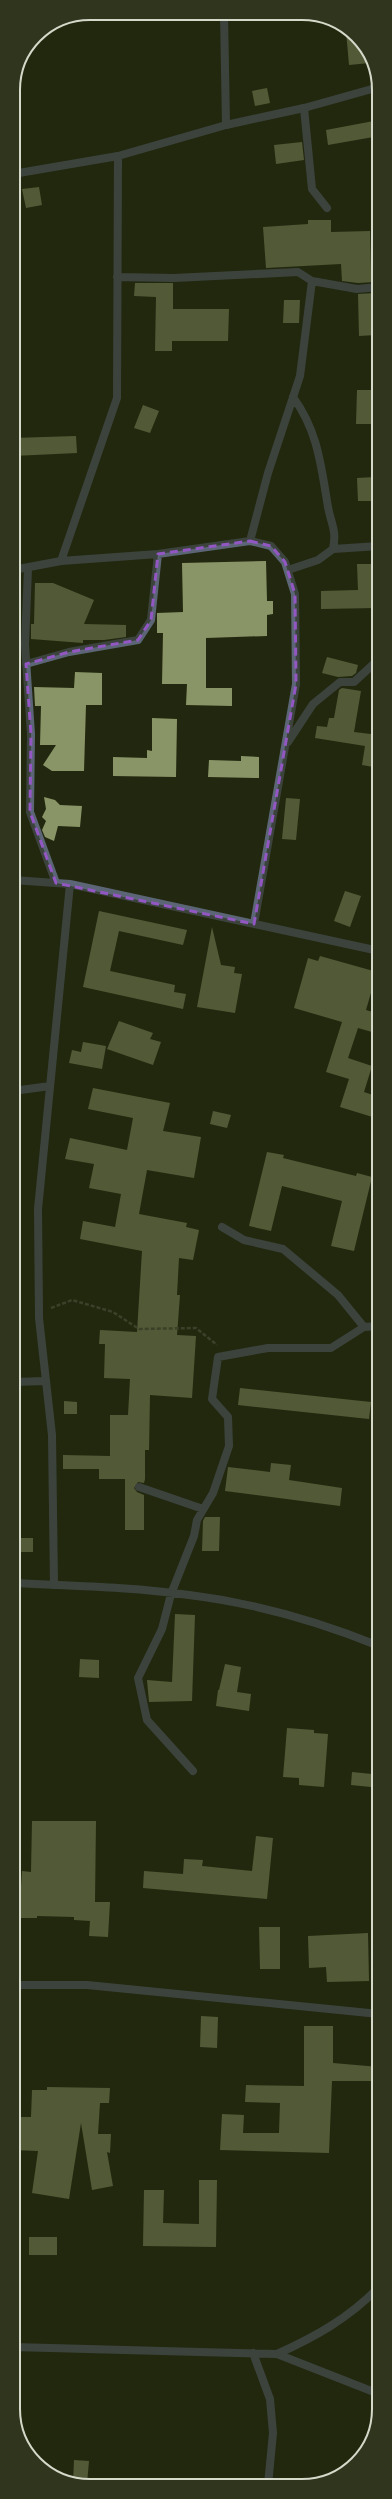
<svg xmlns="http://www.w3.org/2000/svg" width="392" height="2499" viewBox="0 0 392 2499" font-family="Signika,sans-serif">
  <rect width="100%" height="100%" fill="#22280f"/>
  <path fill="#8a9567" d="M346 31 360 40 370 63 349 65Z
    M267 88 270 103 255 106 252 91Z
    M379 120V136L328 145 326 130Z
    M302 142 304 160 276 164 274 145Z
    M39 187 42 205 26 208 22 189Z
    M308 220H331V232L370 231 371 271H374V282L358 283 342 281 341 264 266 268 263 227 308 224Z
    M135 283H173V309H229L228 341H172V351H155L156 297 134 296Z
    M375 293 376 335 359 336 358 294Z
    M284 300H300L299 323H283Z
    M357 390H376V424H356Z
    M143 405 159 411 150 433 134 428Z
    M76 436 77 453 13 456V438Z
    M375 477 376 501H358L357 478Z
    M266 561 267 601H273V614L267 615V636L206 638V688H232V706L186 705 187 684H162L163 633H157V613L183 612 182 563Z
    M357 564H374L375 608 321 609V591L358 590Z
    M35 583H53L94 600 84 624 126 625V637L104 640H83V643L31 639V624H34Z
    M327 657 358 665 356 673 352 676 338 677 322 673Z
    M75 672 102 673V705H86L84 771H52L43 765 56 745H40L41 706H35L34 687 74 688Z
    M342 688 361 691 354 732 379 735V768L362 765 365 746 315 738 317 726 327 727 329 718H334L339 690Z
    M152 718 177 719 176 777 113 776V757L147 758V750L152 751Z
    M241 756 259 757V778L208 777 209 760 241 761Z
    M44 797 55 800 60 805 82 806 80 827 58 826 54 841 45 837 42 830 46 821 42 817 46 809Z
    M286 798 300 799 296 840 282 839Z
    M345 891 361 896 350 927 334 921Z
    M99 911 187 930 183 945 119 931 110 971 175 985 174 992 186 994 183 1009 83 987Z
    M212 927 221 965 235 967 234 973 242 974 235 1013 197 1007Z
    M320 956 377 972 366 1010 379 1014V1034L358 1028 348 1058 372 1066 364 1092 379 1097V1119L340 1107 349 1079 326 1072 342 1022 294 1008 308 958 318 961Z
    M119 1021 153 1033 150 1039 161 1042 153 1065 107 1049Z
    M83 1042 106 1046 102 1069 69 1063 72 1050 81 1052Z
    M93 1088 170 1103 163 1131 201 1137 194 1178 147 1170 139 1214 187 1223 186 1227 199 1230 193 1260 179 1258 177 1295H180L177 1335 196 1336 192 1398 150 1395 149 1450H145V1479L144 1483 138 1482 134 1488 137 1492 144 1495V1530H125V1479H99V1469H63V1455L110 1456V1415H128L130 1379 104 1378 105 1344H99L100 1330 137 1332 142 1251 80 1239 83 1221 115 1227 121 1194 89 1188 94 1164 65 1159 70 1138 127 1150 133 1118 88 1109Z
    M213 1111 231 1115 227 1128 210 1124Z
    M267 1152 284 1155 283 1158 356 1176 357 1173 372 1177 354 1251 331 1246 342 1201 282 1186 271 1231 249 1226Z
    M240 1388 371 1402 369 1419 238 1405Z
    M64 1401 77 1402V1414H64Z
    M271 1463 291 1465 289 1480 342 1488 340 1506 225 1491 228 1467 270 1472Z
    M205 1517H220L219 1551H202L203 1521Z
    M17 1538H33V1552H17Z
    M175 1614 195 1615 192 1701 149 1702 147 1680 172 1682Z
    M80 1659 99 1660V1678L79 1677Z
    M225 1664 241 1667 237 1692 251 1694 249 1711 216 1706 218 1690H219Z
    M287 1728 314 1730V1733L328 1734 324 1787 299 1785V1778L283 1777Z
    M352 1772 372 1774 371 1787 351 1785Z
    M32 1821H96L95 1902H110L108 1937 89 1936 90 1921 74 1920V1917L37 1916V1918H19L22 1871 31 1872Z
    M256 1836 273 1838 267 1899 143 1888 144 1871 183 1874 184 1859 203 1860 202 1866 252 1871Z
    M259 1927H280V1969H260Z
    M368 1933 369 1981 327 1982 326 1967 309 1968 308 1936Z
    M201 2016 218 2017 217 2048 200 2047Z
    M304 2026H333V2063L379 2067V2081H332L329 2153 220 2150 222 2114 244 2115 243 2133H279L280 2103 245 2102 246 2085 304 2086Z
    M47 2087 110 2088 109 2103H100L98 2134H111L110 2153 107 2152 113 2186 92 2190 81 2123 69 2199 32 2193 38 2151 13 2150V2117H31L32 2090H47Z
    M199 2180H217L216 2247 143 2246 144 2190H164L163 2223 199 2224Z
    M29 2237H57V2255H29Z
    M74 2460 89 2461 87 2484 73 2483Z"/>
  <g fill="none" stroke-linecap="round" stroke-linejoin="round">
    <path stroke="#5a5f49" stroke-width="2.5" stroke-dasharray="4 2" stroke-linecap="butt" d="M51 1308 72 1300 113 1312 139 1329 196 1328 217 1345"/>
    <path stroke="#5c6576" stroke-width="8" d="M224 14 226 125
      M304 108 312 189 327 208
      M117 277 174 278 298 272 312 281 300 376 268 473 250 541
      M312 281 357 289 379 287
      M293 397C318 431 321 466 328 507 331 524 337 530 333 549
      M61 561 117 398 118 156
      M28 568 25 645 31 734 30 812 56 883
      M13 570 61 561 158 554 250 541 271 546 285 562 295 594 296 684 254 924
      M288 570 318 560 333 549 379 546
      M26 664 69 652 138 640 151 620 158 554
      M288 742 313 704 340 682H354L379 659
      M13 880 70 884 379 951
      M13 1091 50 1086
      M222 1227 244 1240 283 1249 338 1295 364 1327
      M13 1382 46 1381
      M139 1487 203 1509
      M13 1583C71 1586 131 1587 189 1595 254 1603 318 1621 379 1646
      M54 1585 52 1435 39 1318 38 1209 70 884
      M193 1771 147 1720 138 1678 162 1629 171 1594 194 1536 197 1520 213 1493 229 1446 228 1417 212 1399 218 1357 268 1348H331L364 1327 379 1326
      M13 1985H87L379 2014
      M13 2347 277 2354 379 2394
      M253 2353 270 2399 273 2433 268 2485
      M277 2354C315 2337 349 2318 379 2287"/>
    <path stroke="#5c6576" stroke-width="8" d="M13 174 118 156 226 125 304 108 379 87"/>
  </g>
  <path d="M0 0H392V2499H0ZM250 541 271 546 285 562 295 594 296 684 254 924 56 883 30 812 31 734 26 664 69 652 138 640 151 620 158 554Z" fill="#22280f" fill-opacity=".55" fill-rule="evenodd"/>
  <path fill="none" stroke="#9257c2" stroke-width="3" stroke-dasharray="8 5" stroke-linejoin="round" d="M250 541 271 546 285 562 295 594 296 684 254 924 56 883 30 812 31 734 26 664 69 652 138 640 151 620 158 554Z"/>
  <path d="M0 0H392V2499H0ZM90 20H302A70 70 0 0 1 372 90V2409A70 70 0 0 1 302 2479H90A70 70 0 0 1 20 2409V90A70 70 0 0 1 90 20Z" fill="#30361e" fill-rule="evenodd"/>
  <path fill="none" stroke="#d5d9ca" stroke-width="2" d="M90 20H302A70 70 0 0 1 372 90V2409A70 70 0 0 1 302 2479H90A70 70 0 0 1 20 2409V90A70 70 0 0 1 90 20Z"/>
</svg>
